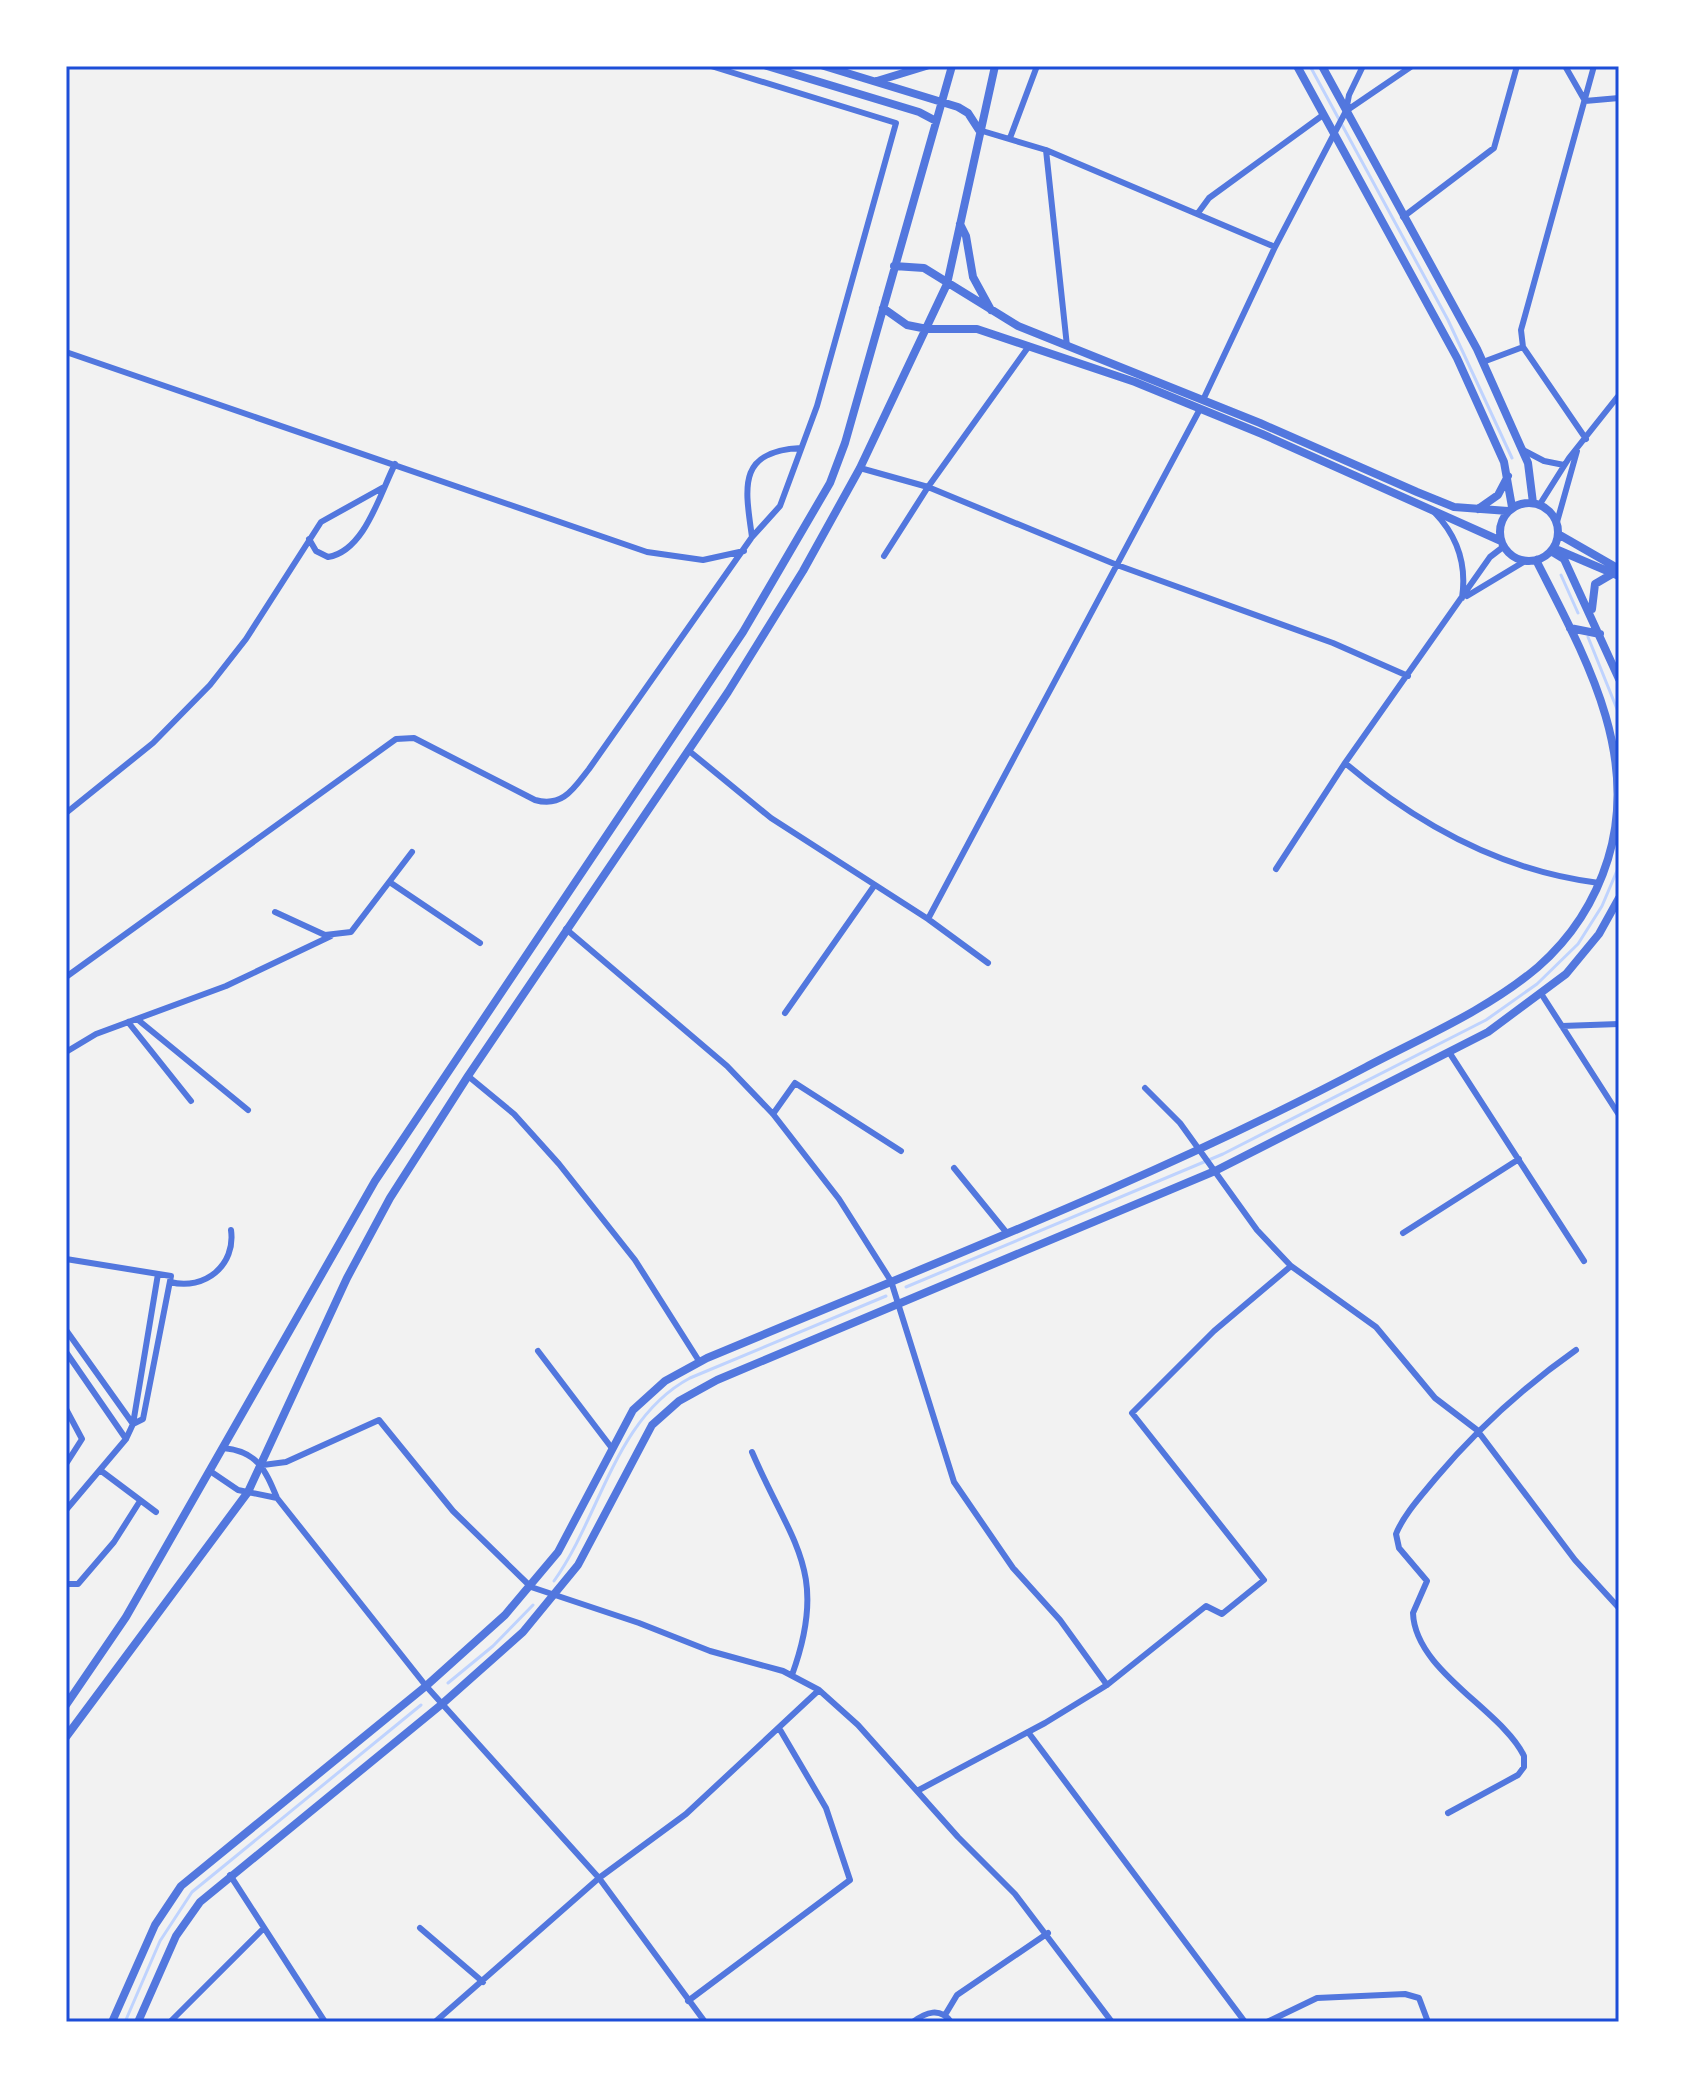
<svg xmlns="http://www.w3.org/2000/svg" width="1685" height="2088" viewBox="0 0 1685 2088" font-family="'Roboto Condensed',sans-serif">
  <rect width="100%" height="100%" fill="#f2f2f2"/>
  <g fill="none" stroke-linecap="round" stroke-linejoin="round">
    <path stroke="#bfd3fe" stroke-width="3" d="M1310 66 1448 320 1512 458
      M1561 575 1578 613
      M1588 637 1619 714
      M906 1287 1223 1154 1486 1020 1537 984 1578 944 1602 906 1619 866
      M554 1581C601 1515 615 1418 690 1378L886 1296
      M448 1683 493 1646 533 1605
      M125 2022 160 1941 192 1892 421 1705"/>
    <path stroke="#5277de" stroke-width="6" d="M1565 66 1585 101
      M1585 101 1619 98
      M1346 111 1349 95 1363 66
      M979 130 1046 150 1275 247
      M1010 138 1037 66
      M1046 150 1067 346
      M1198 213 1209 198 1323 115
      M1403 217 1494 148 1517 66
      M66 352 647 552 703 560 744 551
      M1483 362 1523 347
      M1203 400 1275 247 1346 111 1412 66
      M1586 439 1523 347 1521 330 1594 66
      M1523 450 1544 461 1564 465
      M860 468 928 487 1117 565 1333 643 1408 676
      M1540 504 1569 458 1619 395
      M1435 513C1458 537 1467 565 1462 598
      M1557 522 1577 451
      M752 537C745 487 737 451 801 448
      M309 539 316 551 328 557C365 551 380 493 395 464
      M884 556 928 487 1029 346
      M1467 596 1525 561
      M688 750 771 818 928 919 988 963
      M1345 763C1418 825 1502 871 1599 883
      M66 813 153 743 210 685 246 639 321 522 382 488
      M1276 869 1345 763 1490 557 1503 547
      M391 883 480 943
      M275 912 325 935 351 932 412 852
      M928 919 1200 409
      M566 929 727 1066 773 1114 839 1199 891 1281 954 1482 1013 1568 1060 1620 1107 1685
      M66 977 396 739 414 738 535 800C563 808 574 788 589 769L752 537 780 506 817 406 896 123 711 66
      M1542 995 1619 1115
      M785 1013 874 886
      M137 1019 248 1110
      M128 1022 191 1101
      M1562 1026 1619 1024
      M66 1052 96 1034 226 986 331 936
      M1449 1052 1584 1261
      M468 1076 514 1114 559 1164 635 1260 699 1361
      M1145 1088 1180 1123 1257 1230 1291 1266 1376 1327 1435 1398 1477 1430 1575 1560 1619 1608
      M773 1114 795 1083 901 1151
      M954 1168 1006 1232
      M1403 1233 1519 1159
      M66 1259 171 1276 143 1419 133 1424
      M170 1282C205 1291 236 1265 231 1230
      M66 1330 133 1424
      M538 1351 611 1447
      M66 1352 126 1439
      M66 1409 82 1439 66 1464
      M223 1448C257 1451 265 1469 277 1498L426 1686 599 1878 705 2022
      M752 1452C791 1543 830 1571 792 1675
      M263 1465 286 1462 379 1420 453 1511 531 1587 639 1623 710 1651 783 1671 819 1690 858 1725 958 1837 1015 1894 1112 2022
      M100 1470 156 1512
      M210 1471 238 1490 277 1498
      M66 1510 126 1439 133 1424 158 1274
      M66 1584H78L114 1542 140 1501
      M1028 1732 1245 2022
      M917 1791 1045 1723 1107 1685 1206 1606 1222 1614 1264 1580 1132 1413 1214 1331 1291 1266
      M1448 1813 1518 1775 1524 1767V1756C1502 1710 1415 1671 1413 1613L1427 1581 1399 1548 1396 1534C1404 1514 1422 1495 1435 1479 1478 1428 1522 1388 1576 1350
      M230 1875 325 2022
      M420 1928 483 1982
      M688 2001 850 1880 826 1808 779 1728
      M945 2015 957 1995 1048 1933
      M170 2022 264 1928
      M435 2022 599 1878 686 1814 819 1690
      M913 2022C926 2012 940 2007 951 2022
      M1267 2022 1317 1998 1405 1994 1419 1998 1428 2022"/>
    <path stroke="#5277de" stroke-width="8" d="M767 66 919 112 936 121
      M824 66 958 107 968 113 979 130
      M1297 66 1457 358 1504 462 1512 507
      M1322 66 1477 349 1528 463 1533 503
      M877 81 926 66
      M960 224 966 236 973 277 991 310
      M894 266 924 268 1018 326 1260 423 1417 492 1454 507 1508 511
      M883 308 907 325 927 329H977L1135 382 1262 434 1501 541
      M1500 532a29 29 0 1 1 58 0a29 29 0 1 1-58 0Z
      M1478 509 1498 495 1508 476
      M1558 534 1619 569
      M1558 550 1619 576
      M1551 551 1564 559 1619 679
      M1592 609 1595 584 1612 574
      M1570 628 1600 634
      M66 1705 126 1617 375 1181 743 632 830 483 845 443 952 66
      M66 1737 248 1492 347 1278 390 1198 468 1076 728 692 803 571 860 468 947 284 995 66
      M112 2022 155 1925 181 1886 426 1686 505 1615 558 1552 633 1410 665 1381 707 1358C929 1265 1154 1179 1366 1067 1425 1036 1487 1010 1538 967 1571 938 1595 901 1608 859 1641 752 1583 653 1536 560
      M138 2022 176 1936 200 1902 442 1704 523 1632 578 1565 652 1425 679 1401 717 1380 1215 1171 1488 1032 1566 974 1599 934 1619 898"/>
  </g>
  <rect width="1685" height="2088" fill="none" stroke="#ffffff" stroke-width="136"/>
  <rect x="68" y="68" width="1549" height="1952" fill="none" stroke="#1d4ed8" stroke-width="3"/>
</svg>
